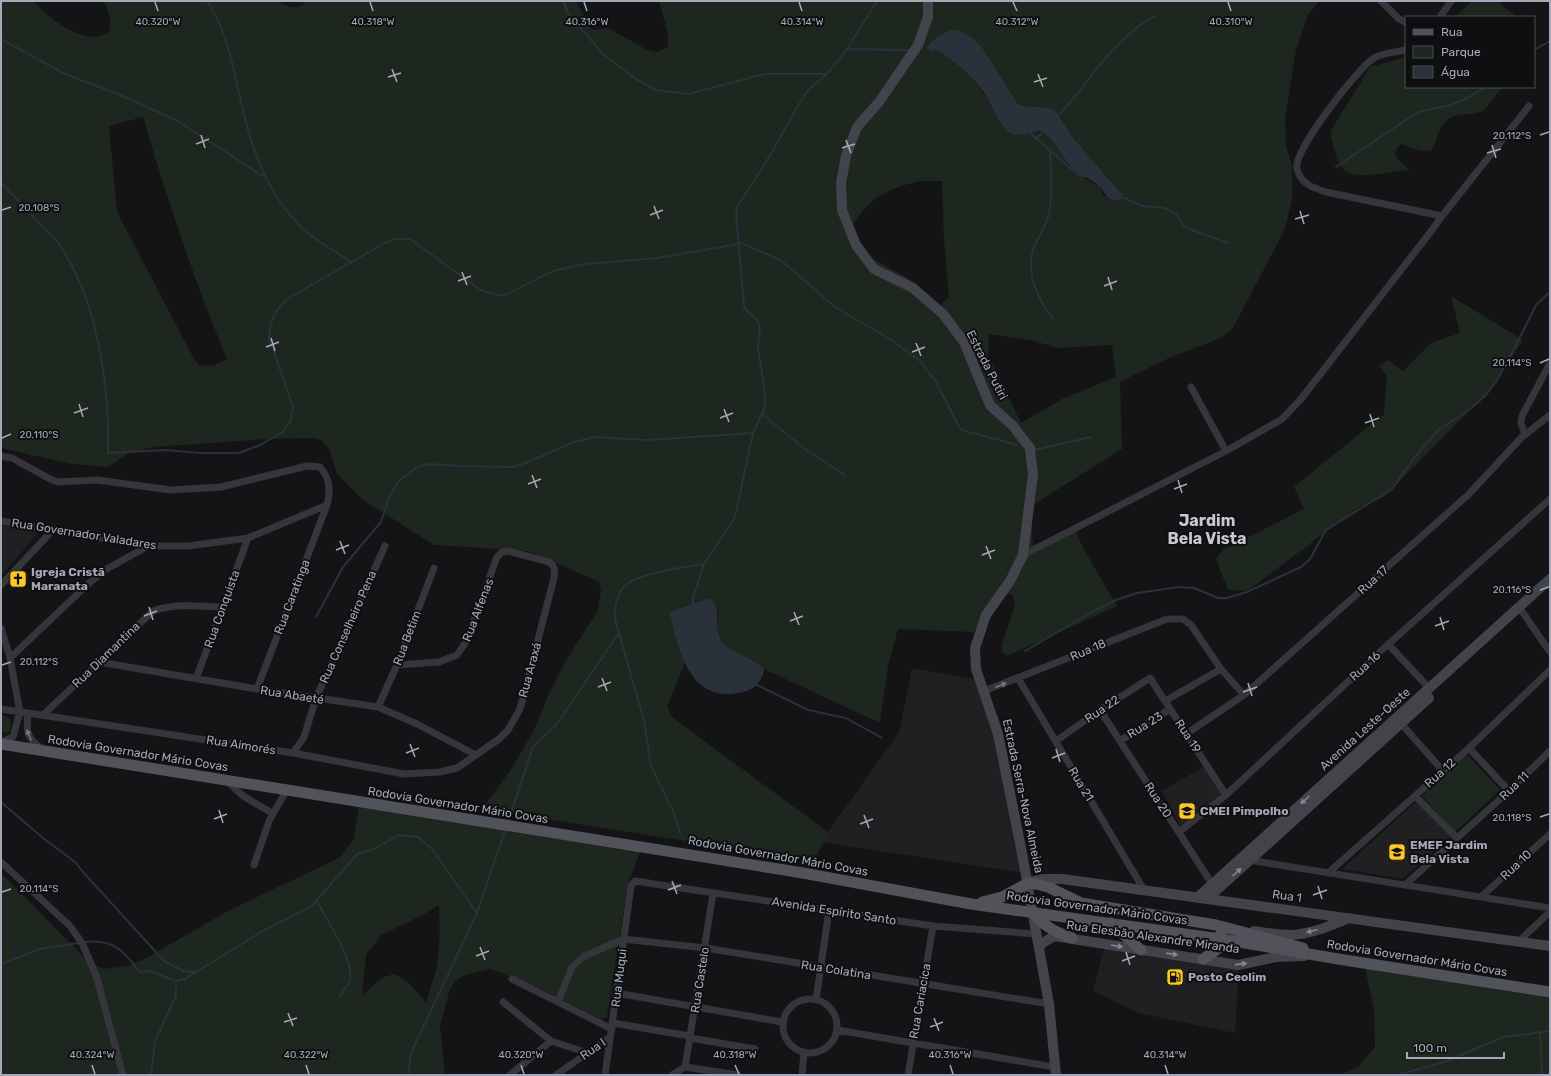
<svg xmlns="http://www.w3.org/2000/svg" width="1551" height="1076" viewBox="0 0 1551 1076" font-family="Rubik,sans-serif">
  <rect width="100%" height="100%" fill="#141416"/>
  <path fill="#202023" d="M1 525 39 532 1 576Z
    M912 668 980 680 999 719 1007 750 1031 874 821 842 899 732Z
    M1205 766 1223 795 1181 827 1162 791Z
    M1418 800 1453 835 1402 879 1342 869Z
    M1104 949 1239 970 1235 1033 1139 1013 1093 991Z"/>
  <path fill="#1e2620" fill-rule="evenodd" d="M1 1H34C45 17 90 50 109 31 112 21 109 10 103 1H276C284 5 300 13 306 1H576L592 30 608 28 647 50 657 52 668 47V33L659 1H1319L1308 15 1296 50 1285 118 1286 147 1292 165V199L1285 229 1233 328 1221 338 1171 357 1120 382 1122 449 1031 506 1033 545 1076 531 1084 550 1117 606 1007 656 1002 652V645L1015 604 1012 594C994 591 982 620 974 632L898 629 888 666 880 723 764 669C752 657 729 653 721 640 715 631 719 622 718 612 717 608 712 602 710 598L669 612 685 663 667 707 672 717 829 833 813 861 482 809 512 768 533 732 549 694 565 662 598 610 601 591 599 582 529 551 434 545 363 500 337 474 329 449 321 440 313 438 267 439 154 447 130 452 108 467 72 464 1 448ZM944 33 981 46 1018 104C1030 109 1043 105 1055 110L1074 139 1122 194 1104 196 1099 186 1083 178 1046 135 995 113C986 95 974 77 958 63 948 56 937 52 930 43ZM143 117C167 199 194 280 227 359L213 366 199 365 194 359 117 212 109 126ZM920 181H942L944 241 949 297 940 306 911 280 868 256 851 228C869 197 887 189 920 181ZM989 334 1030 340 1058 348 1112 345 1116 377 1062 399 1021 423 988 355Z
    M1472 1H1498L1517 17H1455Z
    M1406 57V87H1504C1494 94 1491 104 1484 110 1480 113 1473 114 1468 114 1440 115 1442 128 1432 150 1422 153 1412 148 1402 144L1397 148 1395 154 1398 160 1410 170C1394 170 1356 182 1344 170 1335 161 1333 144 1330 132L1370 67Z
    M1451 296 1523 340 1488 392 1384 497 1359 507 1247 591 1228 590 1216 559 1223 550 1304 509 1294 487 1384 414 1387 375 1378 366 1388 360 1403 371 1431 343 1460 333Z
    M1 714 10 719 11 726 9 733 1 732Z
    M1467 754 1500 790 1455 832 1422 796Z
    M359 805 641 850 628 883 607 1017 601 1019 541 989 499 972 489 969 464 975 455 981 450 989 440 1026 445 1075H1V875H3L89 962 103 969 128 966 148 957 226 912 339 858 354 839ZM439 905C440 928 440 948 436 970 433 982 428 992 427 1003L409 983 394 974 381 978 362 996 366 955 381 935 423 915Z
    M1364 964 1550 993V1075H1339L1358 1067 1375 1047 1374 1009Z"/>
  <path fill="#2a313b" d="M952 30C963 29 973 39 981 46L1018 104C1030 109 1043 105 1055 110L1074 139 1122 194V199L1114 201C1105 196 1105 193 1099 186 1091 178 1078 176 1071 167 1061 154 1055 140 1040 131 1032 131 1023 135 1016 135 1001 133 991 102 983 91 970 74 954 60 935 49L931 52 927 48C932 39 942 33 952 30Z
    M710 598C723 609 713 626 721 640 728 652 752 657 764 669 763 680 755 690 743 692 736 693 728 695 722 694 685 689 677 641 669 612Z"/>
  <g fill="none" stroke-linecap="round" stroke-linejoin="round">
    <path stroke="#2a313b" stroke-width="2" d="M207 1C225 27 232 62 239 93 250 144 264 191 303 229 317 242 335 251 351 262
      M563 1 568 13 603 54 634 78 656 90 688 94 765 74H826
      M1288 1V2
      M1 39 63 73 120 95 176 120 263 176
      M847 49 909 50
      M1534 50 1550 41
      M1058 116C1091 81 1112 39 1155 16
      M1028 131 1071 169 1083 177
      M1036 139 1044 131
      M1050 150C1051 171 1053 193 1049 214 1046 228 1035 240 1032 253 1027 277 1039 301 1053 318
      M1336 167 1418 112 1451 105 1469 97 1485 87
      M1 183C16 198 31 214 45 229 51 236 59 242 63 250 98 306 110 388 108 453L166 450 200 453H239L260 445 282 432 290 422 293 408 269 337C270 321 275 311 287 299L385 243 395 239H410L482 291 503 296 553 271 585 264 657 258 739 244
      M1122 197 1143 206 1164 208 1171 211 1177 215 1184 227 1228 243
      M739 242 774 257 784 263 835 307 893 341 919 360 936 382 957 423 962 430 1017 445
      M762 414 806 450 845 475
      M1034 450 1091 437
      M693 605V598L704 564 735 517 753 433 765 407V393L758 348 760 328 757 320 747 311 744 306 736 215 737 207 769 157 799 104 809 89 827 74 847 49 877 1
      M316 617 343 567 381 522 389 498 396 485 401 479 419 466 430 464 458 466 512 467 526 463 574 442 595 437 647 440 753 433
      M1025 651 1090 613 1116 600 1137 593 1179 587 1194 588 1218 598H1227L1247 592 1301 567 1310 559 1326 530 1392 489 1414 458 1438 430 1469 410 1486 395 1496 382 1512 353 1536 305 1550 292
      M755 684 808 710 846 718 882 738
      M1 802 43 838 75 862 83 872 164 961 186 972H195
      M508 822 533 747 556 725 619 633
      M680 832 673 811 651 766 644 721 615 619C614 609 616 598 622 589 632 573 686 567 704 564
      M317 901C326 919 355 961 350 980 348 986 343 991 340 996
      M83 942C114 939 121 949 140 972L149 971 176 981 185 979 261 932 312 906 357 854 374 849 399 835 418 837 432 849 477 913
      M1 964 40 949 78 943
      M1540 1032 1542 1075
      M151 1075 155 1041 176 996V981
      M408 1075 411 1053 477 913 506 828
      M1397 1075 1444 1062 1504 1037 1550 1031"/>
    <path stroke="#35353b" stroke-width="7" d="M1381 1 1398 18 1406 23
      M1440 17 1451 1
      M1442 216 1529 106
      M1191 387 1226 451
      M1525 435 1521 423 1522 416 1550 363
      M1 456 12 458 50 479 58 482 97 480 171 490 221 487 307 466 320 467C330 478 331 491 327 505L257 689
      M1 521 148 546H188L248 538 327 505
      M1023 555 1226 451 1282 419 1301 399 1432 230 1442 216 1326 192C1313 188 1301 184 1297 169 1292 152 1358 68 1374 58 1382 53 1396 52 1406 50
      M1 585 52 531
      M1519 607 1550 652
      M1 628 10 658 20 712 13 737 1 742
      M1388 644 1429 688
      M10 658 88 584 105 570 148 546
      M99 662 257 689 378 707 417 724 476 755
      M1018 678 1144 890
      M196 679 248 538
      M984 691 1167 619H1183L1191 625 1221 669 1244 695
      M1165 701 1221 669
      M378 707 397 665 434 568
      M1 709 293 753 404 774 440 772 457 768 499 739 508 730 520 709 554 578C555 571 555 566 549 562L508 551 502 552 497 557 466 642 457 655 439 662 397 665
      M1100 710 1214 887
      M28 713C26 733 26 737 42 749
      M43 715 153 611C176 603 198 606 222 607
      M1398 720 1443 771
      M1186 734 1244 695 1469 494 1522 437 1550 415
      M1056 741 1100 710 1150 678 1226 795
      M1120 741 1170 709
      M1469 748 1509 791
      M293 753 304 737 316 698 385 546
      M227 781 243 796 272 813
      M1415 796 1457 838
      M1179 832 1226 795 1382 650 1550 499
      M1248 860 1550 908
      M1 862 70 926 82 943 96 975 123 1075
      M254 865 269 821 286 791
      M1328 873 1469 748 1550 670
      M1405 885 1509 791 1550 751
      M1482 896 1550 834
      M1518 942 1550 912
      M512 979 612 1029
      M616 993 782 1022
      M783 1026a27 27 0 1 1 54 0a27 27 0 1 1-54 0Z
      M816 1000 829 910
      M503 1002 551 1041 588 1053
      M558 1002 572 967 583 957 623 939 706 948 1049 1004
      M613 1023 690 1036
      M837 1030 1054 1067
      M690 1038 755 1049
      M685 1067 713 894
      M510 1075 551 1041
      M556 1075 610 1037
      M605 1075 631 886 635 881 933 926 1036 934
      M672 1075 685 1067 738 1075
      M802 1075 804 1052
      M908 1075 933 926"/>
    <path stroke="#43444b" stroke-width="10" d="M928 1V17L918 45 879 102 857 127 846 156 841 183 842 210 856 245 874 269 913 288 943 314 964 342 990 405 1013 426 1030 448 1033 474 1023 555 1010 581 986 615 975 648 976 669 998 734 1021 848 1049 1004 1056 1075
      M1029 882 1042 879H1062L1550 946
      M1198 897 1550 579
      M1208 898 1429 698
      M1254 931C1266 933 1279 935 1291 935 1312 934 1330 926 1349 918
      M1039 949 1041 944 1054 936 1238 965 1276 957 1304 956"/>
    <path stroke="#51525a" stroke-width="11" d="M1 744 803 873 971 904 1221 939 1338 959 1550 992
      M982 902 1002 897 1028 883 1036 884 1048 887 1081 903 1216 925 1303 948
      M1032 911C1043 926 1055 932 1072 938
      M1111 923 1141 950
      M1203 959 1219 948 1221 933"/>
  </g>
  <defs><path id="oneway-solid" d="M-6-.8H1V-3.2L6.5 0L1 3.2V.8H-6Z"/></defs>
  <g fill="#73757f">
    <use href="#oneway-solid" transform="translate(1001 685) rotate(-21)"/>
    <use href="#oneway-solid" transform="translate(29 735) rotate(-113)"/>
  </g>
  <g fill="#838691">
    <use href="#oneway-solid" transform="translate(1305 800) rotate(138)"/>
    <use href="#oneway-solid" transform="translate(1237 872) rotate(-42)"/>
    <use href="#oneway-solid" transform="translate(1312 931) rotate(166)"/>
    <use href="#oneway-solid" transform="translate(1117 946) rotate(9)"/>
    <use href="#oneway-solid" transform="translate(1172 954) rotate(8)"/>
    <use href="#oneway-solid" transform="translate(1241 964) rotate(-6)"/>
  </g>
  <path fill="none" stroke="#a5a9b7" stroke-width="1.5" d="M155 2 158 11M370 2 373 11M584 2 587 11M799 2 802 11M1013 2 1017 11M1228 2 1231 11M392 69 397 82M1038 74 1043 87M388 77 401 73M1034 82 1047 78M201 135 205 148M1540 135 1549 132M846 140 851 153M196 144 209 139M1492 145 1496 158M842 148 855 144M1487 153 1501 149M654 206 659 219M2 210 11 207M1300 211 1304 224M650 215 663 210M1295 219 1309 215M462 272 467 285M1108 277 1112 290M458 281 471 276M1104 286 1117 281M271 338 275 351M916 343 921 356M266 347 279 342M912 352 925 347M1540 363 1549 359M79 404 83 417M724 409 729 422M74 413 88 408M1370 414 1374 427M720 418 733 413M1365 423 1379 418M2 438 11 434M532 475 537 488M1178 480 1182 493M528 484 541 479M1174 489 1187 484M340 541 345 554M986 546 991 559M336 550 349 545M982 555 995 550M1540 590 1549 587M149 607 153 620M794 612 799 625M144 616 157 611M1440 617 1444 630M790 621 803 616M1435 626 1449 621M2 665 11 662M602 678 607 691M1248 683 1252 696M598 687 611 682M1243 692 1257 687M410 744 415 757M1056 749 1060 762M406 753 419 748M1052 758 1065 753M219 810 223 823M864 815 869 828M1540 817 1549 814M214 819 227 814M860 824 873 819M672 881 677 894M1318 886 1322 899M668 890 681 885M2 892 11 889M1313 895 1327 890M480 947 485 960M1126 952 1130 965M476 956 489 951M1122 961 1135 956M288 1013 293 1026M934 1018 939 1031M284 1022 297 1018M930 1027 943 1022M92 1065 95 1074M306 1065 309 1074M521 1065 524 1074M735 1065 739 1074M950 1065 953 1074M1165 1065 1168 1074"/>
  <defs>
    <symbol id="church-square" viewBox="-11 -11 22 22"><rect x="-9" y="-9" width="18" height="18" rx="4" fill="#fbc827" stroke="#0f0f11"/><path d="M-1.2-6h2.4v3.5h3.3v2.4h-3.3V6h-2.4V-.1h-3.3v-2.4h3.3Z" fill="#111"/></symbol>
    <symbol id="school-square" viewBox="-11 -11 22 22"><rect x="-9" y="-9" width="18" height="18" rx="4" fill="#fbc827" stroke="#0f0f11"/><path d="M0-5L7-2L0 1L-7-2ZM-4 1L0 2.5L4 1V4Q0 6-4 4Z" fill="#111"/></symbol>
    <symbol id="fuel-square" viewBox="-11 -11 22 22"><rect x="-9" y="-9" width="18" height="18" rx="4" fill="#fbc827" stroke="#0f0f11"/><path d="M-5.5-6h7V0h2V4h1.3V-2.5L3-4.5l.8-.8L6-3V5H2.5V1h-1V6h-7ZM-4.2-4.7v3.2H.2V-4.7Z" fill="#111"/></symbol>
  </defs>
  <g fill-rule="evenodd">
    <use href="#church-square" x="8" y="569" width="20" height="20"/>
    <use href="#school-square" x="1177" y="801" width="20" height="20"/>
    <use href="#school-square" x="1387" y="842" width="20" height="20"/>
    <use href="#fuel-square" x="1165" y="967" width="20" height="20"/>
  </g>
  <g text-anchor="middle" stroke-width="4" stroke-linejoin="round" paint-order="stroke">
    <g font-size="12" fill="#a5a9b7" stroke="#0f0f11">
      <text transform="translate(987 365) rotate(63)" y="4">Estrada Putiri</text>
      <text transform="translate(84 534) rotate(9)" y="4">Rua Governador Valadares</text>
      <text transform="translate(1373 580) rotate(-42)" y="4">Rua 17</text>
      <text transform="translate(292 597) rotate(-69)" y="4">Rua Caratinga</text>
      <text transform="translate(222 609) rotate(-70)" y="4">Rua Conquista</text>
      <text transform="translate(478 610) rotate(-69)" y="4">Rua Alfenas</text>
      <text transform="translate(348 627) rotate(-66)" y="4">Rua Conselheiro Pena</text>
      <text transform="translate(407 638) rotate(-69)" y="4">Rua Betim</text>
      <text transform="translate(1088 650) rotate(-23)" y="4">Rua 18</text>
      <text transform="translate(106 655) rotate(-44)" y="4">Rua Diamantina</text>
      <text transform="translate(1365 666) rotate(-43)" y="4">Rua 16</text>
      <text transform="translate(530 670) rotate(-75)" y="4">Rua Araxá</text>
      <text transform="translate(292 695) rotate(9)" y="4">Rua Abaeté</text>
      <text transform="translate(1102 709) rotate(-34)" y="4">Rua 22</text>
      <text transform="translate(1145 725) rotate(-32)" y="4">Rua 23</text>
      <text transform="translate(1365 729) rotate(-42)" y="4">Avenida Leste-Oeste</text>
      <text transform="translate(1188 736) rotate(57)" y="4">Rua 19</text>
      <text transform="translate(241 745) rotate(9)" y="4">Rua Aimorés</text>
      <text transform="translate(138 753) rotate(9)" y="4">Rodovia Governador Mário Covas</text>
      <text transform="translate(1440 773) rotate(-42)" y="4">Rua 12</text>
      <text transform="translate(1081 784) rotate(59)" y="4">Rua 21</text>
      <text transform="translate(1514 786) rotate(-44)" y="4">Rua 11</text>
      <text transform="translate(1023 796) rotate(78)" y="4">Estrada Serra-Nova Almeida</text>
      <text transform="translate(1158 800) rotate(57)" y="4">Rua 20</text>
      <text transform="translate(458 805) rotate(9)" y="4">Rodovia Governador Mário Covas</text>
      <text transform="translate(778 856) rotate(10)" y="4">Rodovia Governador Mário Covas</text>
      <text transform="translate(1516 865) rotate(-43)" y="4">Rua 10</text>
      <text transform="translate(1287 896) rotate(8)" y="4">Rua 1</text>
      <text transform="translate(1097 908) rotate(8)" y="4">Rodovia Governador Mário Covas</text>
      <text transform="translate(834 911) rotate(9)" y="4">Avenida Espírito Santo</text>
      <text transform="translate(1153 937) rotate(8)" y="4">Rua Elesbão Alexandre Miranda</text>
      <text transform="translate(1417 958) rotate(9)" y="4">Rodovia Governador Mário Covas</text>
      <text transform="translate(836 970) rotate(9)" y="4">Rua Colatina</text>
      <text transform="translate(619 978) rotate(-83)" y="4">Rua Muqui</text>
      <text transform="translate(700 980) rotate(-81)" y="4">Rua Castelo</text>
      <text transform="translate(920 1001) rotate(-80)" y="4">Rua Cariacica</text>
      <text transform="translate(593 1049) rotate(-35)" y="4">Rua I</text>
    </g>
    <g font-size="12" font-weight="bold" fill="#a5a9b7" stroke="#0f0f11" text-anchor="start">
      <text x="31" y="576">Igreja Cristã<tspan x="31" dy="14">Maranata</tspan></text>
      <text x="1200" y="815">CMEI Pimpolho</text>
      <text x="1410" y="849">EMEF Jardim<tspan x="1410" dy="14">Bela Vista</tspan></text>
      <text x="1188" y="981">Posto Ceolim</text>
    </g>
    <g font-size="16" font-weight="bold" fill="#c6c8d3" stroke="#0f0f11">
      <text x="1207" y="526">Jardim<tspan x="1207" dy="18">Bela Vista</tspan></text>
    </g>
  </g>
  <g font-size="10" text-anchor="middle" fill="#a5a9b7" stroke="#0f0f11" stroke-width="4" stroke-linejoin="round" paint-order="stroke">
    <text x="158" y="25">40.320°W</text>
    <text x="373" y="25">40.318°W</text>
    <text x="587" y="25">40.316°W</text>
    <text x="802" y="25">40.314°W</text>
    <text x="1017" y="25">40.312°W</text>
    <text x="1231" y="25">40.310°W</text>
    <text x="1512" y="139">20.112°S</text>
    <text x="39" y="211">20.108°S</text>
    <text x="1512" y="366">20.114°S</text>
    <text x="39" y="438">20.110°S</text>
    <text x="1512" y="593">20.116°S</text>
    <text x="39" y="665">20.112°S</text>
    <text x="1512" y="821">20.118°S</text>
    <text x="39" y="892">20.114°S</text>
    <text x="92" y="1058">40.324°W</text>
    <text x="306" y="1058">40.322°W</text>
    <text x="521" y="1058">40.320°W</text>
    <text x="735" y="1058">40.318°W</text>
    <text x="950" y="1058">40.316°W</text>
    <text x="1165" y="1058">40.314°W</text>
  </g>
  <rect width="1551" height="1076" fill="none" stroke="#a5a9b7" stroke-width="4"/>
  <rect x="1405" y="16" width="130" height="72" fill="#0f0f11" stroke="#4b4d53"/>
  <rect x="1413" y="29" width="20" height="6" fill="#51525a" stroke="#4b4d53"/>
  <text x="1441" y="36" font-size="12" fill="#a5a9b7">Rua</text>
  <rect x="1413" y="46" width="20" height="12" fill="#1e2620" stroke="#4b4d53"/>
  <text x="1441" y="56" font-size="12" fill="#a5a9b7">Parque</text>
  <rect x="1413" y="66" width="20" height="12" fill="#2a313b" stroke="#4b4d53"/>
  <text x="1441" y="76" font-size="12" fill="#a5a9b7">Água</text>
  <path d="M1407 1052v6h97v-6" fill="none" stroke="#a5a9b7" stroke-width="2"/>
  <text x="1413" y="1052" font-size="12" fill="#a5a9b7" stroke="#0f0f11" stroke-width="3" paint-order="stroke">100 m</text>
</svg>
